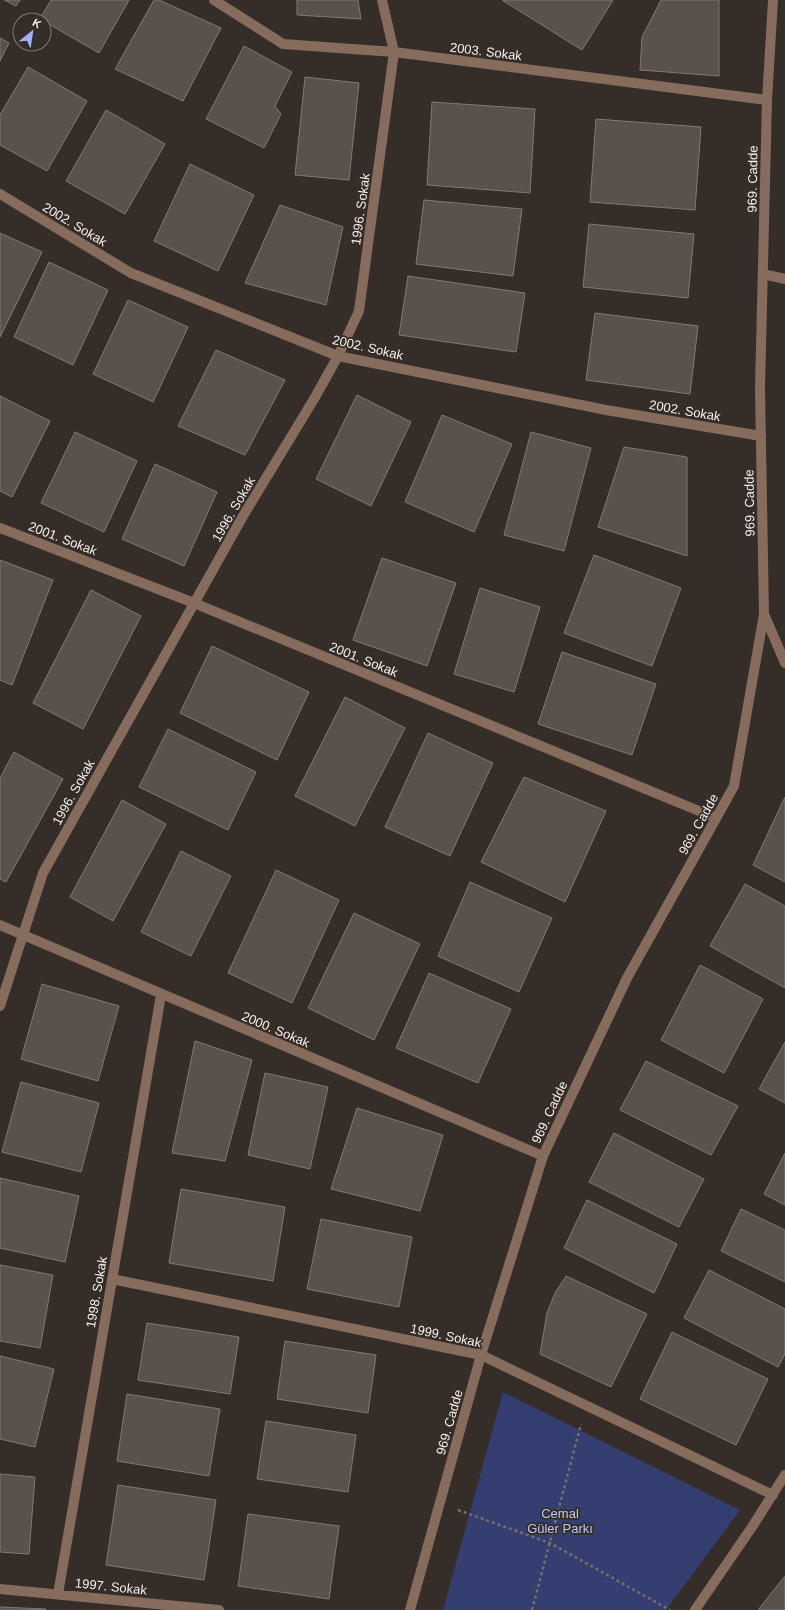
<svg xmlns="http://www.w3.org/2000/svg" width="785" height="1610" viewBox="0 0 785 1610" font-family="Helvetica,sans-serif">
  <rect width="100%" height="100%" fill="#352d27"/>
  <path fill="#353e70" d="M503 1392 740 1510 666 1610H443Z"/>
  <path fill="#5a514b" stroke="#827973" d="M4 0H20L16 6Z
    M51 0H129L99 53 40 19Z
    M154 0H159L221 28 183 101 115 69Z
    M297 0H358L361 19 297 15Z
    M502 0H613L582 50Z
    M661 0H719V76L640 70 642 37Z
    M0 38 9 43 0 61Z
    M244 46 292 72 275 106 281 114 264 148 206 119Z
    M28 67 87 101 47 171 0 145V115Z
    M305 77 359 83 349 180 295 175Z
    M432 102 535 109 530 193 427 185Z
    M106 110 165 144 125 214 66 181Z
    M596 119 701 127 695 210 590 202Z
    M190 164 254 195 218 271 154 241Z
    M424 200 522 209 513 276 416 264Z
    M280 205 343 227 326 305 245 283Z
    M589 224 694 234 688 298 583 287Z
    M0 233 42 252 0 337Z
    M49 262 108 290 73 365 14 337Z
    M408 276 525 293 516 352 399 335Z
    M128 300 188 327 153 402 93 374Z
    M595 313 698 326 690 394 586 380Z
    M216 350 285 380 245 455 178 426Z
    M357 395 411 422 371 506 316 479Z
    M0 396 50 421 12 497 0 491Z
    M442 415 512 444 474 532 405 502Z
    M75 432 137 461 104 532 41 503Z
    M531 432 591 448 564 551 504 535Z
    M624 447 687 457V556L598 527Z
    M155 464 217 492 184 566 122 539Z
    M594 555 681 588 652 666 564 633Z
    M382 558 456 583 427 666 353 640Z
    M0 560 53 580 12 685 0 680Z
    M480 588 540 607 514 692 454 674Z
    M91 590 141 616 83 729 33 703Z
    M212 646 309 692 277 760 180 713Z
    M562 652 656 684 632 755 538 724Z
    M345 697 405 728 355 826 295 796Z
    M168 729 256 772 228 830 139 787Z
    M428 733 493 763 450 856 385 827Z
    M14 752 63 779 6 882 0 879V778Z
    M524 777 606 811 565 902 481 862Z
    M785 797V882L753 865Z
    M122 800 166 824 113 921 70 897Z
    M181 851 231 876 191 956 141 932Z
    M276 870 339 900 292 1003 228 973Z
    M470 882 552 918 519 992 438 956Z
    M745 884 785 906V988L710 946Z
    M354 913 420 944 374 1040 308 1008Z
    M700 965 763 999 724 1073 661 1040Z
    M429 973 511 1009 478 1083 396 1048Z
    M42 984 119 1006 98 1081 21 1059Z
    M195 1041 252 1060 225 1161 172 1153Z
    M785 1042V1103L759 1089Z
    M646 1061 738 1106 711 1155 620 1110Z
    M265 1073 328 1087 310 1169 248 1155Z
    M21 1082 99 1103 81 1172 2 1152Z
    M357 1108 443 1135 420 1211 331 1189Z
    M614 1133 704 1179 679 1227 589 1182Z
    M785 1153V1205L764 1194Z
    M0 1178 79 1196 65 1262 0 1248Z
    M181 1189 285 1207 273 1281 169 1263Z
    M587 1200 677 1244 654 1293 564 1248Z
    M741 1209 785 1230V1282L721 1251Z
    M321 1219 412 1237 399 1307 307 1289Z
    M0 1265 53 1275 40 1348 0 1341Z
    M709 1270 785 1309V1354L778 1367 684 1318Z
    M566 1276 647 1314 611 1387 540 1354 547 1313 555 1293Z
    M147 1323 239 1337 230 1394 138 1380Z
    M672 1332 768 1379 736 1445 640 1399Z
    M285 1341 376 1355 368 1413 277 1399Z
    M0 1356 54 1369 35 1447 0 1439Z
    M127 1394 220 1409 209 1476 117 1461Z
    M266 1421 356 1435 348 1492 257 1479Z
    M0 1474 35 1477 29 1554 0 1552Z
    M118 1485 216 1500 204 1580 106 1565Z
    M248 1514 339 1526 329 1599 238 1586Z
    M785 1576V1610H758Z
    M0 1607 46 1609V1610H0Z"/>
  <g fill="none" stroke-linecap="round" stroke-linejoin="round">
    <path stroke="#756e69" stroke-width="2.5" stroke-dasharray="3 3" stroke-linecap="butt" d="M458 1510 550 1543 670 1610
      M532 1610 581 1424"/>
    <path stroke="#856c5c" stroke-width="10" d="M214 0 283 44 394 52 767 100
      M0 194 131 273 338 356 606 410 761 436
      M763 274 785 279
      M0 528 194 603 716 818
      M0 925 543 1156
      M0 1006 43 873 243 516 314 399 338 356 359 311 394 52 382 0
      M112 1279 481 1355 773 1495
      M0 1589 219 1610
      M58 1594 161 995"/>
    <path stroke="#856c5c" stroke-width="10" d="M764 614 785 663
      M410 1610 481 1355 543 1156 627 978 734 786 764 614 760 388 767 100 773 0
      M695 1610 752 1527 785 1475"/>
  </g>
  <g text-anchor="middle" stroke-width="3.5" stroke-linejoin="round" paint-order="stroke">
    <g font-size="13" fill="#f4eeeb" stroke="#352d27">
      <text transform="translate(486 51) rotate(7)" y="5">2003. Sokak</text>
      <text transform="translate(752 179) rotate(-89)" y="5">969. Cadde</text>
      <text transform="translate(360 209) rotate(-82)" y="5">1996. Sokak</text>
      <text transform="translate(75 224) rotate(31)" y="5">2002. Sokak</text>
      <text transform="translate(368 347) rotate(13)" y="5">2002. Sokak</text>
      <text transform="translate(685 410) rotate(10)" y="5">2002. Sokak</text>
      <text transform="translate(749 503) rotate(-91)" y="5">969. Cadde</text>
      <text transform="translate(233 509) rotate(-60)" y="5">1996. Sokak</text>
      <text transform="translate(63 538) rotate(21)" y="5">2001. Sokak</text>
      <text transform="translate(364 659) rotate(22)" y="5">2001. Sokak</text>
      <text transform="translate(73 792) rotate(-61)" y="5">1996. Sokak</text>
      <text transform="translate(698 824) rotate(-61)" y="5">969. Cadde</text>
      <text transform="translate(276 1029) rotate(23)" y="5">2000. Sokak</text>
      <text transform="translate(549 1112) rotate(-65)" y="5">969. Cadde</text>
      <text transform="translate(96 1292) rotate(-80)" y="5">1998. Sokak</text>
      <text transform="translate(446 1335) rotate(12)" y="5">1999. Sokak</text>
      <text transform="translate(449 1422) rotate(-74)" y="5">969. Cadde</text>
      <text transform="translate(111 1586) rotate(6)" y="5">1997. Sokak</text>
    </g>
    <g font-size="13" fill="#bbc8fa" stroke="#352d27">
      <text x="560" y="1518">Cemal<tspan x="560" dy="15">Güler Parkı</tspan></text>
    </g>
  </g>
  <g transform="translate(32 32) rotate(30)"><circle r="19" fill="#352d27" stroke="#817a75"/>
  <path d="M0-3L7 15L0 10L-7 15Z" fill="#a1b2fd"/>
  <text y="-6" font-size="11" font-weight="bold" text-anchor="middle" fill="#f4eeeb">K</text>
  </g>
</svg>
